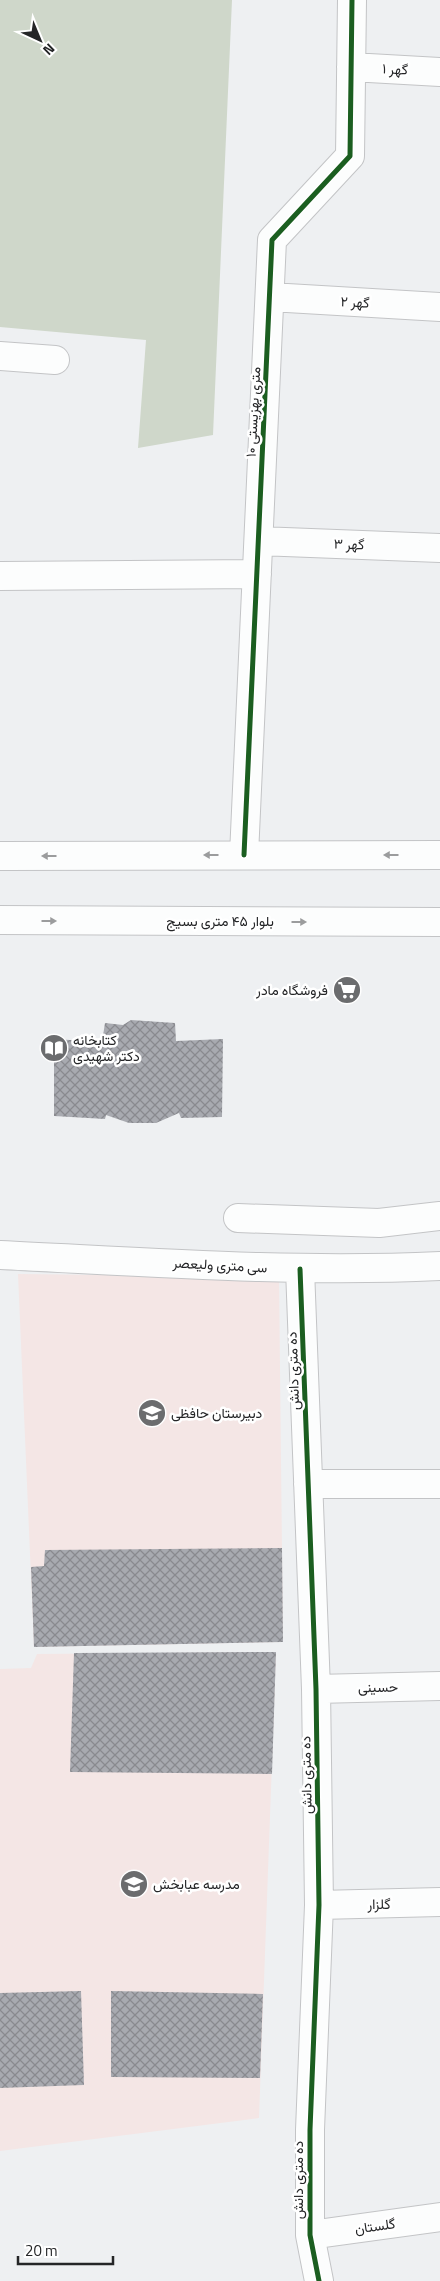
<svg xmlns="http://www.w3.org/2000/svg" width="440" height="2281" viewBox="0 0 440 2281" font-family="'Titillium Web',Vazirmatn,sans-serif">
  <defs>
    <pattern id="building-cross-hatch" width="8" height="8" patternUnits="userSpaceOnUse" patternTransform="scale(1.25)"><rect width="8" height="8" fill="#a8aab0"/><path d="M0 0l8 8M0 8l8-8" fill="none" stroke="#898a8f"/></pattern>
  </defs>
  <rect width="100%" height="100%" fill="#eef0f2"/>
  <path fill="#f4e6e5" d="M18 1274 279 1277 283 1642 34 1647Z
    M276 1652 259 2118 0 2151V1669L31 1668 37 1654Z"/>
  <path fill="#cfd7ca" d="M0 0H232L213 435 138 448 146 340 0 327Z"/>
  <path fill="url(#building-cross-hatch)" d="M131 1020 175 1023 176 1041 223 1039 222 1117 181 1118 179 1113 156 1123H129L106 1115 105 1119 54 1116V1039L102 1042 105 1023 123 1025Z
    M282 1548 283 1642 34 1647 31 1567 44 1566 45 1550Z
    M276 1652 272 1774 70 1772 74 1653Z
    M81 1991 84 2085 0 2088V1993Z
    M111 1991 263 1994 260 2078 111 2077Z"/>
  <g fill="none" stroke-linecap="round" stroke-linejoin="round">
    <defs>
      <path id="minor" d="M351 67 440 72
        M270 297 440 307
        M0 356 55 360
        M259 541 440 548
        M0 576 257 574
        M244 855 272 240 350 156 352 0
        M238 1218 379 1223 440 1216
        M0 1255C146 1262 293 1273 440 1266
        M300 1269 316 1689 319 1905 310 2130V2235L319 2281
        M308 1484H440
        M316 1689 440 1686
        M319 1905 440 1902
        M310 2235 440 2217"/>
      <path id="major" d="M0 856 440 855
        M0 920 440 922"/>
    </defs>
    <use href="#minor" stroke="#c3c4c6" stroke-width="30"/>
    <use href="#major" stroke="#c3c4c6" stroke-width="30"/>
    <use href="#minor" stroke="#fcfdfd" stroke-width="28"/>
    <use href="#major" stroke="#fcfdfd" stroke-width="28"/>
    <defs>
      <path id="cycleway" d="M244 855 272 240 350 156 352 0
        M300 1269 316 1689 319 1905 310 2130V2235L319 2281"/>
    </defs>
    <use href="#cycleway" stroke="#fff" stroke-width="8"/>
    <use href="#cycleway" stroke="#1b5e20" stroke-width="5"/>
  </g>
  <defs><path id="oneway-solid" d="M-6-.8H1V-3.2L6.5 0L1 3.2V.8H-6Z" transform="scale(1.25)"/></defs>
  <g fill="#9b9c9d">
    <use href="#oneway-solid" transform="translate(211 855) rotate(180)"/>
    <use href="#oneway-solid" transform="translate(391 855) rotate(180)"/>
    <use href="#oneway-solid" transform="translate(49 856) rotate(180)"/>
    <use href="#oneway-solid" transform="translate(49 921)"/>
    <use href="#oneway-solid" transform="translate(299 922)"/>
  </g>
  <defs>
    <symbol id="supermarket-disc" viewBox="-11 -11 22 22"><circle r="9.5" fill="#6b6c6e" stroke="#fff"/><path d="M-6-5.5h2.5l.6 2H6L4.5 2H-2.5L-4.4-4H-6ZM-1.5 3.2a1.3 1.3 0 1 0 .1 0ZM3 3.2a1.3 1.3 0 1 0 .1 0Z" fill="#fff"/></symbol>
    <symbol id="library-disc" viewBox="-11 -11 22 22"><circle r="9.5" fill="#6b6c6e" stroke="#fff"/><path d="M-6-4Q-3-5.5-.7-3.5V5Q-3 3-6 4ZM6-4Q3-5.5 .7-3.5V5Q3 3 6 4Z" fill="#fff"/></symbol>
    <symbol id="school-disc" viewBox="-11 -11 22 22"><circle r="9.5" fill="#6b6c6e" stroke="#fff"/><path d="M0-5L7-2L0 1L-7-2ZM-4 1L0 2.5L4 1V4Q0 6-4 4Z" fill="#fff"/></symbol>
  </defs>
  <g fill-rule="evenodd">
    <use href="#supermarket-disc" x="331" y="974" width="32" height="32"/>
    <use href="#library-disc" x="38" y="1032" width="32" height="32"/>
    <use href="#school-disc" x="136" y="1397" width="32" height="32"/>
    <use href="#school-disc" x="118" y="1868" width="32" height="32"/>
  </g>
  <g text-anchor="middle" stroke-width="5" stroke-linejoin="round" paint-order="stroke">
    <g font-size="14" fill="#242527" stroke="#fff">
      <text transform="translate(395 69) rotate(3)" y="5">گهر ۱</text>
      <text transform="translate(355 302) rotate(3)" y="5">گهر ۲</text>
      <text transform="translate(253 412) rotate(-87)" y="5">۱۰ متری بهزیستی</text>
      <text transform="translate(349 544) rotate(2)" y="5">گهر ۳</text>
      <text x="220" y="926">بلوار ۴۵ متری بسیج</text>
      <text transform="translate(220 1265) rotate(3)" y="5">سی متری ولیعصر</text>
      <text transform="translate(293 1371) rotate(-92)" y="5">ده متری دانش</text>
      <text transform="translate(378 1687) rotate(-1)" y="5">حسینی</text>
      <text transform="translate(306 1775) rotate(-91)" y="5">ده متری دانش</text>
      <text transform="translate(379 1904) rotate(-1)" y="5">گلزار</text>
      <text transform="translate(298 2180) rotate(-90)" y="5">ده متری دانش</text>
      <text transform="translate(375 2226) rotate(-8)" y="5">گلستان</text>
    </g>
    <g font-size="14" fill="#242527" stroke="#fff" text-anchor="start">
      <text x="328" y="995" text-anchor="end">فروشگاه مادر</text>
      <text x="73" y="1045">کتابخانه<tspan x="73" dy="16">دکتر شهیدی</tspan></text>
      <text x="171" y="1418">دبیرستان حافظی</text>
      <text x="153" y="1889">مدرسه عبابخش</text>
    </g>
  </g>
  <g transform="translate(40 40) rotate(136)" stroke="#ffffff" stroke-width="4" paint-order="stroke">
  <path d="M0-4L9 19L0 12L-9 19Z" fill="#242527"/>
  <text y="-8" font-size="14" font-weight="bold" text-anchor="middle" fill="#242527">N</text>
  </g>
  <path d="M18 2256v8h95v-8" fill="none" stroke="#242527" stroke-width="2.5"/>
  <text x="25" y="2256" font-size="15" fill="#242527" stroke="#ffffff" stroke-width="4" paint-order="stroke">20 m</text>
</svg>
